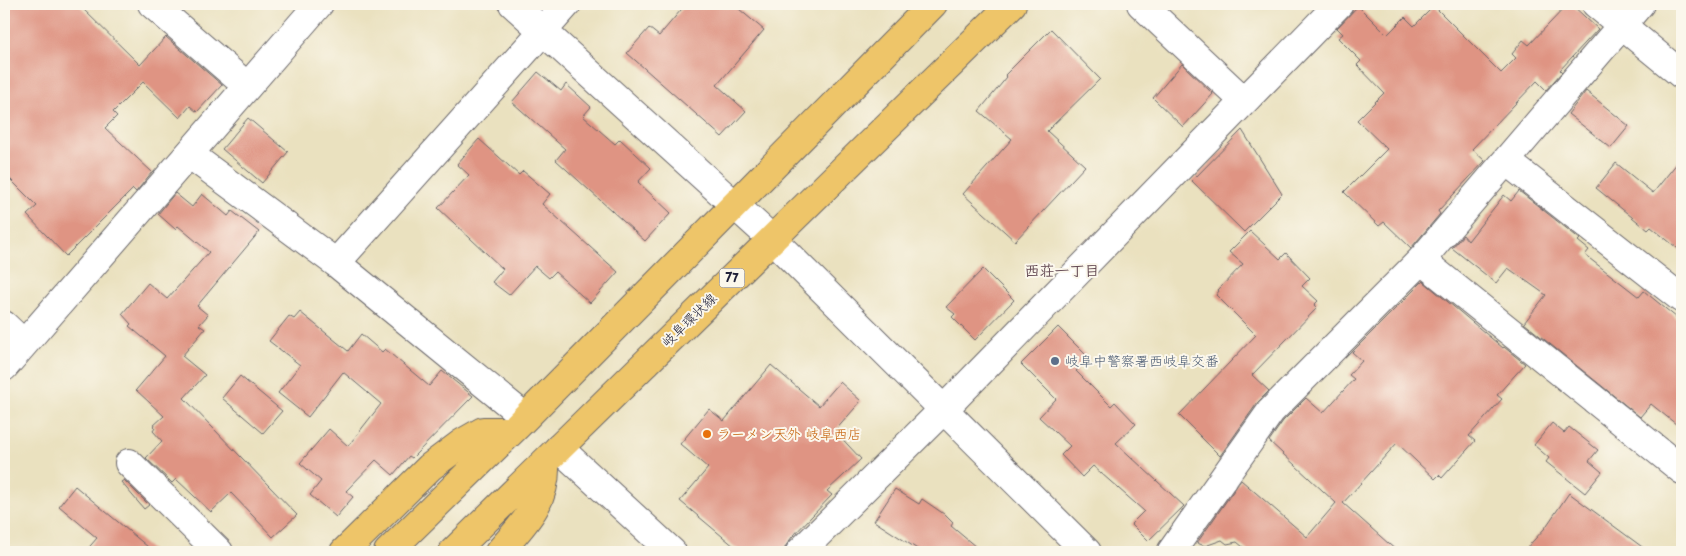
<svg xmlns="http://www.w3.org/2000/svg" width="1686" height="556" viewBox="0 0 1686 556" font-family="'Playpen Sans','Klee One',sans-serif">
  <rect width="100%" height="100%" fill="#fbf7ec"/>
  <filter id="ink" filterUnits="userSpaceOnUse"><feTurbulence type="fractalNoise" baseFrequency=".02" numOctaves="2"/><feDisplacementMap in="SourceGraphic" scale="10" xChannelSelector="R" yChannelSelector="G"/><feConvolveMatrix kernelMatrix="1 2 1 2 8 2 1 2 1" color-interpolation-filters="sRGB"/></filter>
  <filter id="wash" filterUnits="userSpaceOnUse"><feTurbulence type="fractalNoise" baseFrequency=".0096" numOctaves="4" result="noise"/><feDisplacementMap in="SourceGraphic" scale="20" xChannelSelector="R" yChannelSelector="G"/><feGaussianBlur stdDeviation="1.12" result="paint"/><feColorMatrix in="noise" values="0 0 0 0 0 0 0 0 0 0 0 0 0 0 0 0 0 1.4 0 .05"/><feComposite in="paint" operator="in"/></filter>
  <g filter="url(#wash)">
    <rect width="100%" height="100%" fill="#eae1bf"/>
    <g id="blocks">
      <path fill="#df9483" d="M4 4H78L140 65 166 37 222 85 197 112 190 106 180 118 143 82 113 112 117 116 105 128 152 172 136 192 133 189 66 256 27 215 37 206 4 173Z
        M686 4H733L764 30 717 85 746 111 722 137 627 53 649 28 659 36Z
        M1568 4H1571L1598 29 1560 70 1562 72 1546 90 1537 81 1472 149 1485 161 1438 211 1440 214 1411 248 1384 222 1379 226 1344 192 1387 149 1357 120 1384 93 1357 65 1361 61 1338 38 1343 34 1337 28 1358 6 1387 35 1405 17 1414 26 1434 6 1501 73 1516 58 1512 54 1523 40 1529 45Z
        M1051 29 1100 79 1047 131 1085 166 1015 241 963 194 1012 139 979 111 1007 77 1005 75Z
        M1182 64 1213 94 1183 127 1153 98Z
        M538 72 561 91 566 84 591 107 583 116 615 144 620 139 651 168 638 182 671 213 645 241 556 160 565 149 512 102Z
        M1586 91 1629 126 1611 148 1568 114Z
        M248 118 288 152 262 183 222 149Z
        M1242 130 1282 194 1244 232 1192 181Z
        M479 139 519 175 523 171 550 194 542 204 618 272 590 303 555 272 549 278 535 266 509 295 492 282 503 269 438 208 469 175 457 164Z
        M1682 157V252L1651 227 1648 230 1596 188 1616 163 1653 193Z
        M1519 191 1580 239 1578 241 1589 250 1585 255 1639 297 1644 291 1682 322V429L1651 404 1640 417 1524 323 1546 295 1508 268 1496 283 1452 248 1463 235 1468 241 1504 195 1511 201Z
        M175 193 192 207 202 194 228 216 232 211 259 232 197 306 208 315 199 325 205 329 182 356 205 375 184 398 297 515 273 537 231 493 211 512 176 479 172 483 146 458 162 441 153 431 155 428 153 426 164 416 136 390 165 356 129 326 131 324 122 314 148 283 167 299 209 252 178 226 175 229 158 214Z
        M1250 231 1280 259 1286 253 1310 278 1302 286 1318 301 1314 305 1317 308 1252 375 1269 391 1258 402 1220 456 1179 415 1256 335 1216 295 1219 291 1218 290 1243 264 1229 252Z
        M983 269 1014 300 975 340 952 317 955 314 946 307Z
        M1423 281 1503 348 1504 347 1525 364 1497 395 1502 399 1469 436 1475 441 1442 478 1439 475 1435 479 1397 443 1343 503 1398 552H1249L1237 542 1227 544 1222 540 1205 546 1197 543 1241 480 1307 537 1336 503 1269 441 1283 421 1306 398 1323 413 1354 379 1349 375 1362 361 1352 352Z
        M300 312 348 351 361 334 382 352 385 349 429 386 442 371 473 396 412 458 409 456 393 475 376 460 346 491 353 497 336 517 310 495 321 481 300 463 329 429 348 446 381 404 343 372 308 417 278 393 300 365 269 341 289 316 294 319Z
        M1058 327 1089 358 1076 371 1111 406 1115 402 1136 424 1116 443 1184 506 1148 541 1131 524 1144 511 1093 466 1082 477 1061 455 1070 446 1039 417 1056 399 1021 364Z
        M771 365 819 406 840 382 861 401 835 431 861 459 827 491 832 495 792 537 785 547V552H741L680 501 708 468 680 444 709 409 724 421Z
        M240 376 282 411 263 433 222 398Z
        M1552 423 1564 433 1569 427 1598 450 1589 461 1602 472 1585 493 1546 462 1549 458 1534 445Z
        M124 480 149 505 144 509 121 482Z
        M75 486 154 552H85L97 538 59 506Z
        M895 489 919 504 922 499 944 514 953 523 951 526 982 552H922L874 521Z
        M1569 493 1649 552H1523L1545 528Z"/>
    </g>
  </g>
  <g filter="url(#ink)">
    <use href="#blocks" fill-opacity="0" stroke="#686569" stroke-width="1"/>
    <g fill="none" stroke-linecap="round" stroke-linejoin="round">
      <defs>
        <path id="minor" d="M152 4 247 86
          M513 4 772 239 1087 552
          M1141 4 1244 101
          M1596 4 1682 75
          M189 154 336 263 525 417
          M1506 161 1682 299
          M1421 260 1682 470
          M336 263 567 4
          M4 325 24 344
          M4 367 319 4
          M559 448 672 552
          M129 463 219 552
          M800 552 945 408 1339 4
          M1171 552 1271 411 1421 260 1640 4"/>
        <path id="major" d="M344 552 430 467 462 443 483 431H511
          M388 552 518 425 933 4
          M453 552 1012 4
          M499 552C523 524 547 503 545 463"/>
      </defs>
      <use href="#minor" stroke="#686569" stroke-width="30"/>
      <use href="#major" stroke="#686569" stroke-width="30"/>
      <use href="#minor" stroke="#fff" stroke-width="28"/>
      <use href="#major" stroke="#eec569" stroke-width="28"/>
    </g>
  </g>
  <circle fill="#5c6f8a" stroke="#fbf7ec" stroke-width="2" cx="1055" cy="361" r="5"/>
  <circle fill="#e8710a" stroke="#fbf7ec" stroke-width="2" cx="707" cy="434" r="5"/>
  <g text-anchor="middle" stroke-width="4" stroke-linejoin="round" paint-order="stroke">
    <rect fill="#fbf7ec" stroke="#636270" stroke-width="1" x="719.5" y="268.5" width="25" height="19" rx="4"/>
    <g font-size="12" font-weight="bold" fill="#22223b">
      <text x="732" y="282">77</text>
    </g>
    <g font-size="14" fill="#22223b" stroke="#fbf7ec">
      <text transform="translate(689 320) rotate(-44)" y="5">岐阜環状線</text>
    </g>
    <g font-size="14" fill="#4e5e75" stroke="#fbf7ec" text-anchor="start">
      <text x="1065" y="366">岐阜中警察署西岐阜交番</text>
    </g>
    <g font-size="14" fill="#c56008" stroke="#fbf7ec" text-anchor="start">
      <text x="717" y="439">ラーメン天外 岐阜西店</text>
    </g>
    <g font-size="15" font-weight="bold" fill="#644a54" stroke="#fbf7ec">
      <text x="1062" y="276">西荘一丁目</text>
    </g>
  </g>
  <rect width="1686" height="556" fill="none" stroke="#fbf7ec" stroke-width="20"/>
</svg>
